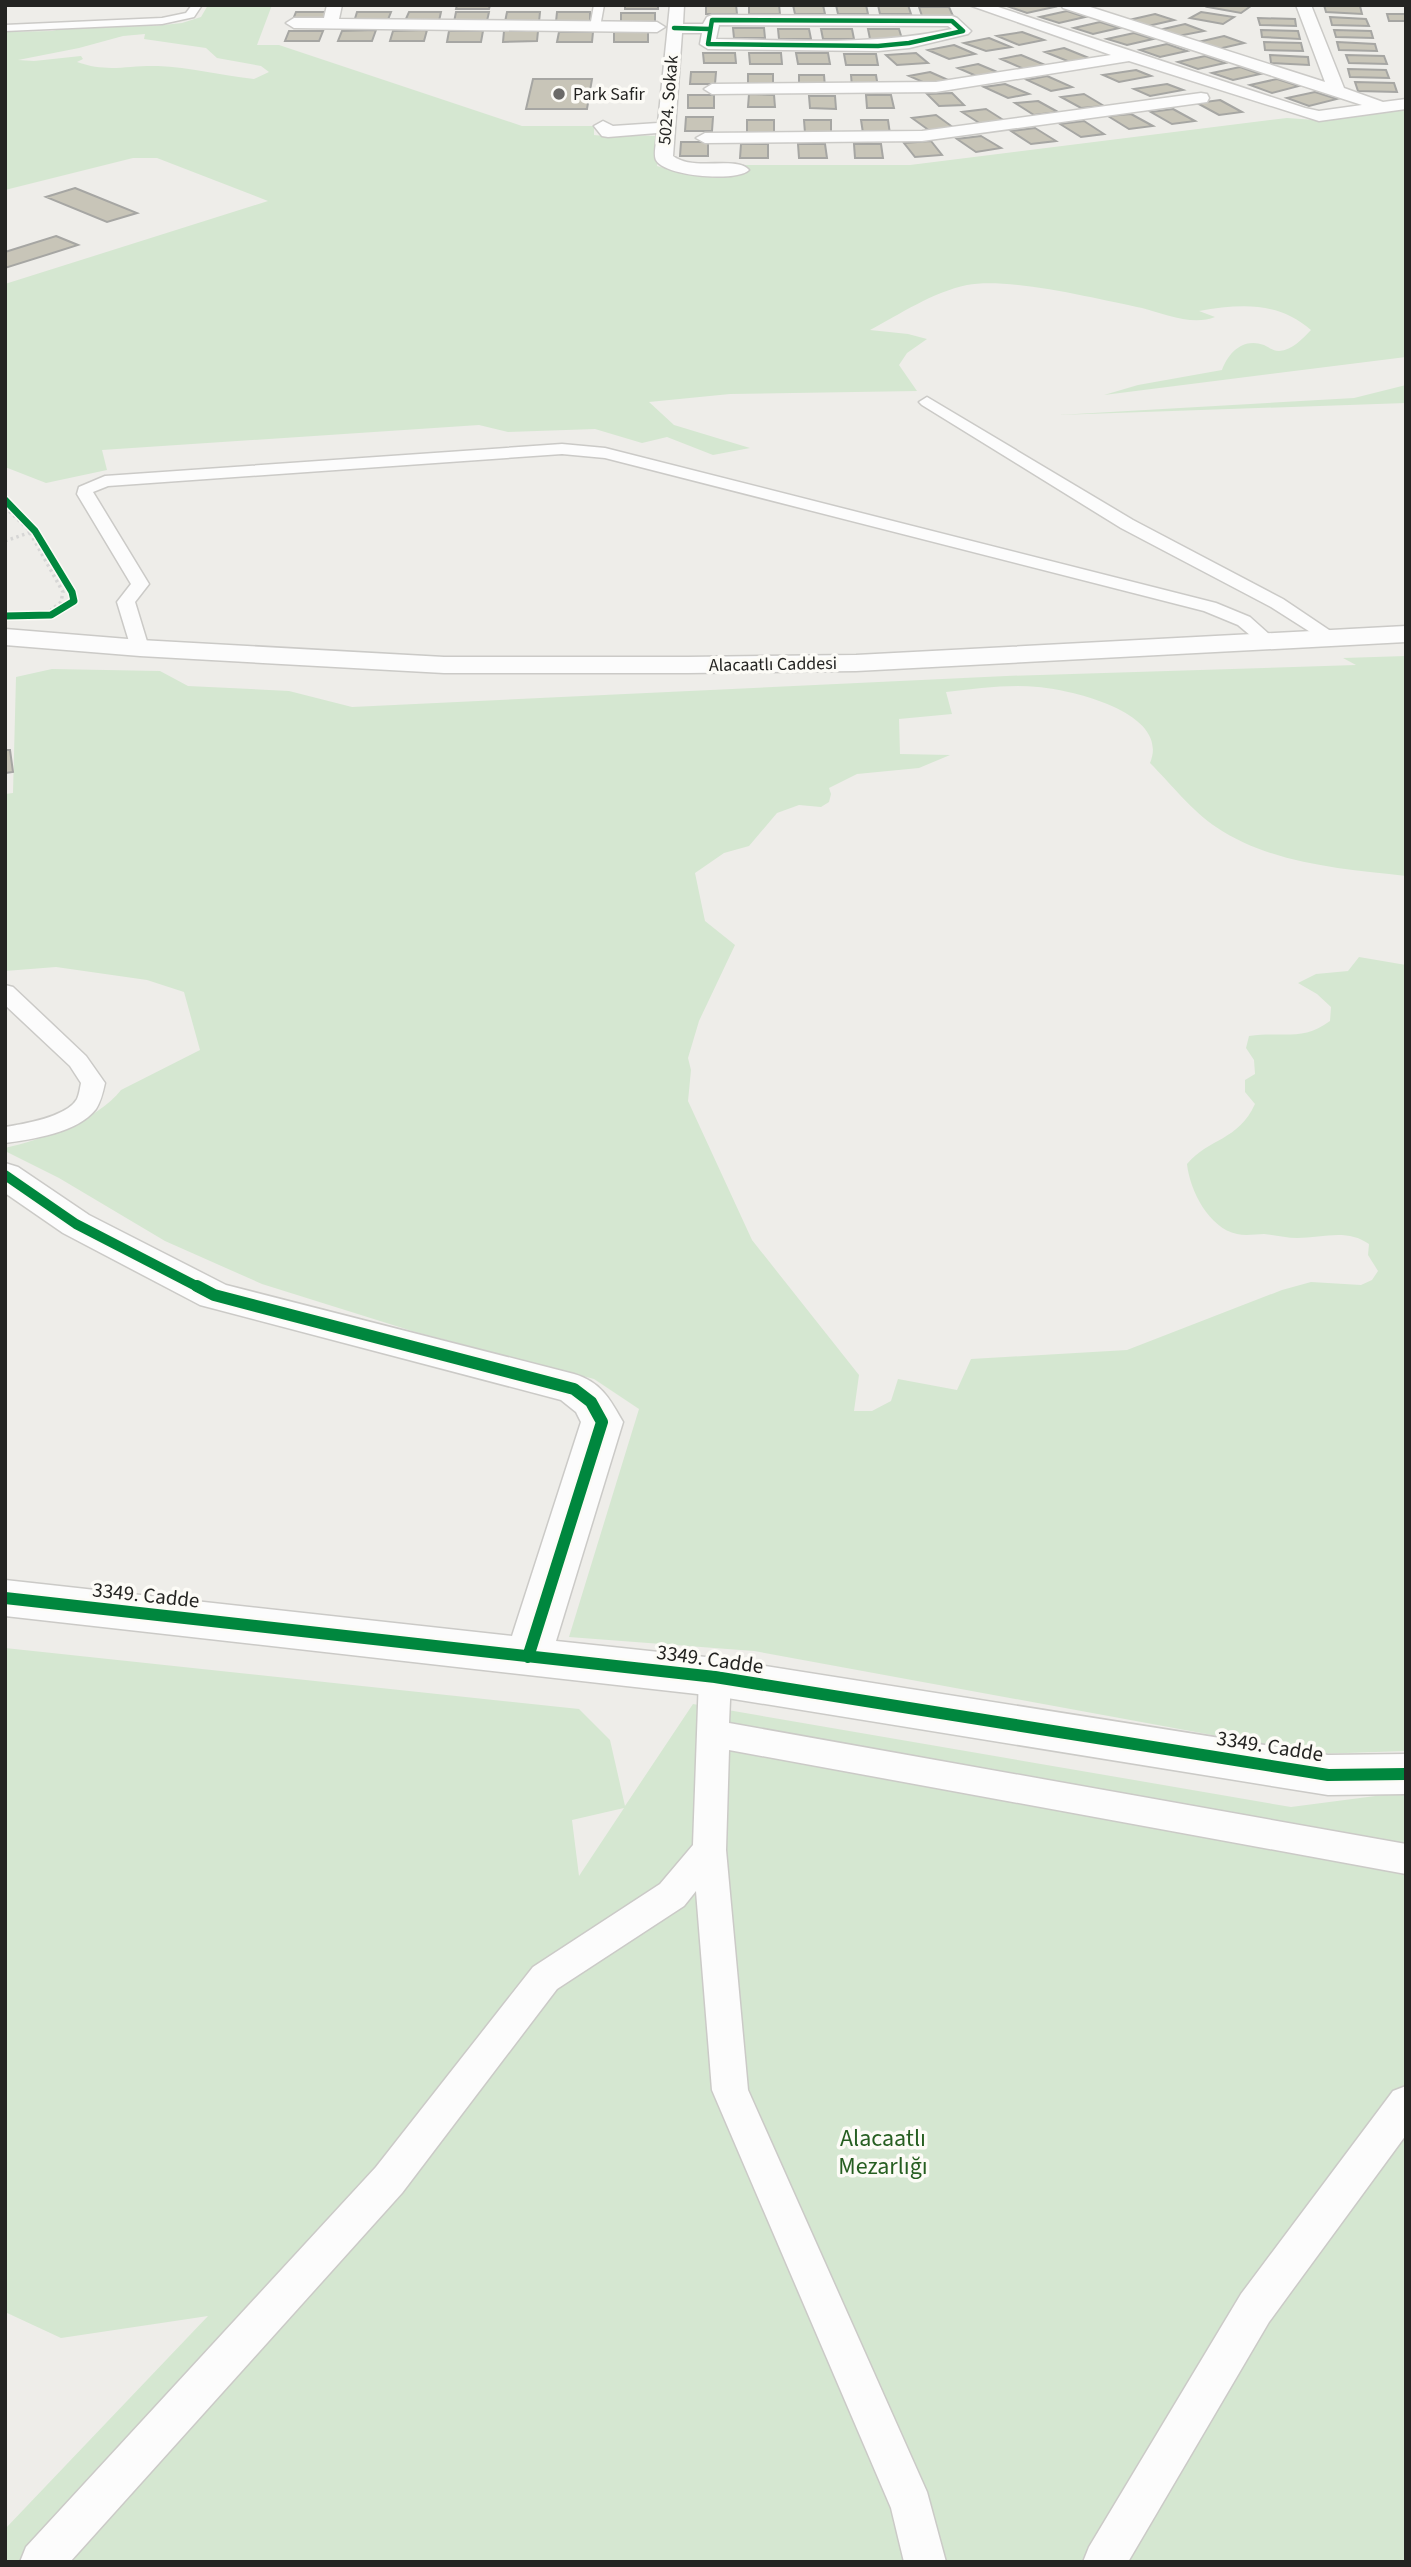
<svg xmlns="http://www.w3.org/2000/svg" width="1411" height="2567" viewBox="0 0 1411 2567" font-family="'Source Sans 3',sans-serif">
  <rect width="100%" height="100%" fill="#eeede9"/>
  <path fill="#d5e7d1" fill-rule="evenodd" d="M208 5H272L257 45H279L522 126H594V135C616 138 637 134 659 136L657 166C685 174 717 172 746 169L740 165H910L1287 118 1316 120 1406 107V357L1104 395 1138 385 1222 370C1228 353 1243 337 1264 345 1270 348 1273 351 1279 351 1293 350 1302 339 1311 330 1278 301 1240 304 1199 311L1215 317C1193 326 1164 314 1142 308 1097 299 1010 277 967 285 933 292 900 314 870 330L908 334 927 339 907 353 899 365 917 391 730 394 649 402 674 425 750 448 713 455 667 437 642 443 595 429 508 432 479 425 102 450 107 470 46 483 5 467V284L268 201 157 158H133L5 190V32L52 31 68 27 153 26 182 23 201 17ZM145 34 144 39 206 48 217 58 261 66 269 72 254 79C223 76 189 67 158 66 127 65 108 73 77 62L83 59 81 56 34 61 18 60 79 48 123 36Z
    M1406 385V403L1058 415 1354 398Z
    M1406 656V876C1342 869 1271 864 1216 827 1193 812 1170 783 1150 763 1171 713 1073 690 1038 687 1007 684 976 689 946 692L952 714 899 719 900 754 950 755 919 768 857 774 829 788 831 794 829 802 821 807 799 805 777 813 749 846 724 853 695 873 705 921 735 945 699 1021 688 1058 691 1070 688 1101 752 1240 859 1375 854 1411H872L891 1401 898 1379 957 1390 971 1359 1127 1350 1282 1290 1311 1282 1361 1285 1372 1280 1378 1271 1368 1255 1369 1244C1347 1228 1322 1238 1297 1238 1286 1238 1275 1235 1264 1234 1256 1234 1246 1236 1237 1234 1209 1228 1190 1191 1187 1164 1209 1138 1238 1141 1255 1104L1245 1092V1080L1255 1074 1254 1060 1246 1048 1249 1036C1282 1031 1302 1042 1330 1021L1331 1007 1317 994 1298 983 1316 974 1348 971 1359 957 1406 965V1751L1316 1754 754 1651 569 1637 639 1409 594 1379 412 1331 262 1284 165 1241 59 1178 5 1151V1148C41 1140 98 1120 121 1090L200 1050 184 992 147 980 56 967 5 971V794L13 793 16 677 52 669 160 671 188 686 289 691 352 707 1006 676 1356 665 1343 658Z
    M5 1648 579 1709 610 1740 625 1806 693 1704 1291 1807 1406 1792V2562H5V2529L208 2316 61 2338 5 2312ZM624 1808 579 1876 572 1820Z"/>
  <path fill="#c8c5b8" stroke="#a6a6a3" stroke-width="2" d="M457 5H490L489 9H456Z
    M625 5H658V9H625Z
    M706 5H736L737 14H706Z
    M749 5H779L780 14H749Z
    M793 5H823L825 14H795Z
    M836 5H866L868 14H838Z
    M878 5H908L911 14H880Z
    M1017 5H1048L1054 7 1027 13 1010 7Z
    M1212 5H1243L1251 6 1241 13 1208 7Z
    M1324 5 1360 6 1362 14 1326 12Z
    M919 7H949L953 16H922Z
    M1067 11 1085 17 1059 23 1040 17Z
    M296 12H329L325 22H292Z
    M357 12H391L387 22H354Z
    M409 12H441L439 21H405Z
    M456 12H489L487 21 454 22Z
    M507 12H540L539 22H505Z
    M557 12H590V22H556Z
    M1201 12 1234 17 1223 24 1190 18Z
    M621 13H655V23H621Z
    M1155 14 1174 20 1148 26 1129 20Z
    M1387 14H1406V21H1389Z
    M1330 17 1366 19 1369 26 1332 25Z
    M1258 18 1295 19 1296 26 1260 25Z
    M1100 22 1119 28 1093 34 1074 28Z
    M1185 24 1204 31 1178 36 1159 30Z
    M733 28H764L765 38H734Z
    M778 29H809L811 39H779Z
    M821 29H852L854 39H823Z
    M868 29H899L902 39H870Z
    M376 30 372 41H338L342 31Z
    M427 30 424 41H390L393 31Z
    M1261 30 1298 31 1300 39 1262 37Z
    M1334 30 1371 31 1373 38 1336 37Z
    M289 31H323L319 41H285Z
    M449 31H483L481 42H447Z
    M504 31H538L537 41 503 42Z
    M559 32H593L592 42H557Z
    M614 32H648V42H614Z
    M1022 32 1044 40 1019 45 997 36Z
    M1134 33 1153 39 1127 45 1107 39Z
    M1224 36 1244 43 1218 49 1198 42Z
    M989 38 1011 47 986 51 964 43Z
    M1264 42 1301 43 1303 51 1265 50Z
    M1337 42 1375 44 1377 51 1339 50Z
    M1167 44 1187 51 1160 57 1140 50Z
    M954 45 975 54 949 59 928 50Z
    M1064 48 1089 58 1070 62 1045 52Z
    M703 53H735L736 63H704Z
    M749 53H781L782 64H750Z
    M796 53H828L830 64H798Z
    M916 53 928 63 897 65 886 55Z
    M844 54H876L878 65H846Z
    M1021 55 1045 65 1024 69 1001 59Z
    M1270 55 1308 57 1309 65 1271 63Z
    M1346 55 1384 56 1387 64 1349 63Z
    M1205 56 1225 63 1198 69 1178 62Z
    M978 64 1002 74 981 78 958 68Z
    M1240 67 1260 74 1233 80 1212 73Z
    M1348 69 1386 70 1389 78 1350 77Z
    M1136 70 1151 76 1119 82 1103 75Z
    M691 72H716L715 84H690Z
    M930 72 953 82 932 86 909 76Z
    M748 74H773V86H748Z
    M799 75H824L825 87H799Z
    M851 75H876L878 87H852Z
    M1047 76 1072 87 1051 91 1027 80Z
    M533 79H592L587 109H526Z
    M1277 79 1299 86 1272 93 1250 85Z
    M1355 82 1394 83 1397 92 1358 91Z
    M1005 84 1029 94 1008 98 984 87Z
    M1167 84 1183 90 1150 96 1134 89Z
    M1315 92 1337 99 1309 106 1287 98Z
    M952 93 964 105 939 106 927 94Z
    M749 94 774 95 775 107H748Z
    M1084 94 1104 106 1081 108 1061 97Z
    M688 95H714V108H688Z
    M866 95H891L894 108H867Z
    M809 96H835L836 109 810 108Z
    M1220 100 1242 112 1219 115 1197 103Z
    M1038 101 1058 112 1034 115 1015 103Z
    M986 109 1005 121 981 124 962 112Z
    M1173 109 1195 121 1172 124 1151 112Z
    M1131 114 1153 126 1129 129 1108 116Z
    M936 115 954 128 930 131 912 118Z
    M686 117H713L712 131H685Z
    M747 120H774V133H747Z
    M804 120H831V133H805Z
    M861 120H888L890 134 863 133Z
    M1084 121 1104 134 1081 137 1060 124Z
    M1035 128 1056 141 1031 144 1011 131Z
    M981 136 1001 148 976 152 957 139Z
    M931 141 942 155 915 157 904 143Z
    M681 142H708V156H680Z
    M741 144H768V158H740Z
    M798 144H825L827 158H799Z
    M854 144H881L883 158H855Z
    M75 188 137 213 107 222 46 197Z
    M56 236 78 245 5 268V252Z
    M5 750H10L13 772 5 773Z"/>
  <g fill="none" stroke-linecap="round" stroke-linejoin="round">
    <defs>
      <path id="lane" d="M192 5H202L194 17 162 24 5 31V25L162 18 186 13Z
        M594 5H604L600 27 595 30 590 27Z
        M927 397 1133 520 1283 599 1341 638 1332 643 1326 642 1271 607 1121 528 922 405 919 402Z
        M562 444 605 448 1216 603 1250 617 1278 642 1269 647 1263 646 1238 625 1204 611 605 458 562 454 108 486 93 492 149 584 135 602 149 648 140 653 131 648 117 602 131 584 77 494 79 487 105 476Z
        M5 985 13 987 86 1056 105 1083C103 1092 101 1101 96 1109 77 1133 33 1139 5 1143V1127C24 1124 67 1117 77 1099 79 1095 80 1088 81 1083L70 1066 5 1005Z
        M715 1664 726 1668 731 1677 729 1723 1406 1844V1874L729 1750 726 1850 748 2090 927 2492 946 2562H904L891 2508 712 2090 696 1891 684 1906 557 1989 402 2193 70 2562H20L26 2547 376 2167 533 1967 660 1884 693 1845 699 1677 704 1668Z
        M1406 2086V2135L1269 2322 1128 2562H1083L1089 2547 1241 2294 1393 2091Z"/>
      <path id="street" d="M327 5H342L339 19 657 22 665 27 657 32 294 28 286 23 294 18H324Z
        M670 5H684L683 24H703L707 17 712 15 952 16 957 18 971 31 968 34 909 48 878 51 708 49 700 44 702 33H682L673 156C694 172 736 155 749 170 738 182 665 177 656 160 653 154 657 140 657 133L608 137 602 136 594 126 603 121 613 126 658 123ZM719 25 948 26 952 29C873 46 796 40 716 39Z
        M969 5H992L1305 108 1319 111 1362 105 1063 8 1061 5H1084L1325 82 1296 5H1311L1344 88 1383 102 1406 99V109L1319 121 1129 61 936 92 712 94 704 89 712 84 936 82 1111 55Z
        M1201 93 1207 94 1209 98 1207 102 922 141 705 143 696 138 705 133 922 131Z
        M5 1163 18 1167 89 1215 226 1285 574 1374C601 1382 610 1399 623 1422L556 1641 715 1658 1328 1755 1406 1754V1794L1328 1795 715 1696 5 1616V1580L512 1636 581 1422 576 1412 561 1400 200 1305 63 1233 5 1193Z"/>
      <path id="secondary" d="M1406 626V642L856 671 688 673H444L140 656 5 645V629L140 640 444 657H688L856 655Z"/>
    </defs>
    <use href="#lane" stroke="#cbcac7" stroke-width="3"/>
    <use href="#street" stroke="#cbcac7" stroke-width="3"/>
    <use href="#secondary" stroke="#cbcac7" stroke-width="3"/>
    <path stroke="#d6d6d5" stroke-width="3.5" stroke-dasharray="2.5 3.5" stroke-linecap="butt" d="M5 507 28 529 63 592 61 602 51 610
      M5 541 37 530"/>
    <use href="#lane" fill="#fcfcfc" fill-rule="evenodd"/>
    <use href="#street" fill="#fcfcfc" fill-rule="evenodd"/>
    <use href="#secondary" fill="#fcfcfc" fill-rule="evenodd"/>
    <defs>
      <path id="cycleway-far3" d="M712 20 952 21 963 31 909 43 878 46 708 44Z
        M674 28 710 29"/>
      <path id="cycleway-far2" d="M5 500 35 531 72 592 74 601 51 615 5 616"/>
      <path id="cycleway-far1" d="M5 1175 76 1224 200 1288"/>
      <path id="cycleway" d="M197 1286 214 1295 574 1389 591 1402 602 1422 528 1657
        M5 1598 715 1677 1328 1775 1406 1774"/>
    </defs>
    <use href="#cycleway-far3" stroke="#fcfbf6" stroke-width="6"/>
    <use href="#cycleway-far2" stroke="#fcfbf6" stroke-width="10"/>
    <use href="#cycleway-far1" stroke="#fcfbf6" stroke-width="13"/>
    <use href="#cycleway" stroke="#fcfbf6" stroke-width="17"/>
    <use href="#cycleway-far3" stroke="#00873e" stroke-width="4.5"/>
    <use href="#cycleway-far2" stroke="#00873e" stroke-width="7"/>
    <use href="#cycleway-far1" stroke="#00873e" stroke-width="10"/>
    <use href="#cycleway" stroke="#00873e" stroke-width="12"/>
  </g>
  <circle fill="#6b6a68" stroke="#fcfbf6" stroke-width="2.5" cx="559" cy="94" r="7"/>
  <g text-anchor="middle" stroke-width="7" stroke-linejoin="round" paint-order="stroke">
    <g font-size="18" fill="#242422" stroke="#fcfbf6" text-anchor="start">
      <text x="573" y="100">Park Safir</text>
    </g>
    <g font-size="18" fill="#242422" stroke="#fcfbf6">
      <text transform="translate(668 100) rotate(-85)" y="6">5024. Sokak</text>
      <text transform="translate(773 664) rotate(-1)" y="6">Alacaatlı Caddesi</text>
    </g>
    <g font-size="21" fill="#242422" stroke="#fcfbf6">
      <text transform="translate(146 1595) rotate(6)" y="7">3349. Cadde</text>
      <text transform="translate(710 1659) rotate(8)" y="7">3349. Cadde</text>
      <text transform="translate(1270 1746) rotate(9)" y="7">3349. Cadde</text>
    </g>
    <g font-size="24" fill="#265e21" stroke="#fcfbf6">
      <text x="883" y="2146">Alacaatlı<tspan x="883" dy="28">Mezarlığı</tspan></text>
    </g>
  </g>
  <rect width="1411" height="2567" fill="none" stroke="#242422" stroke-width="14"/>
</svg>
